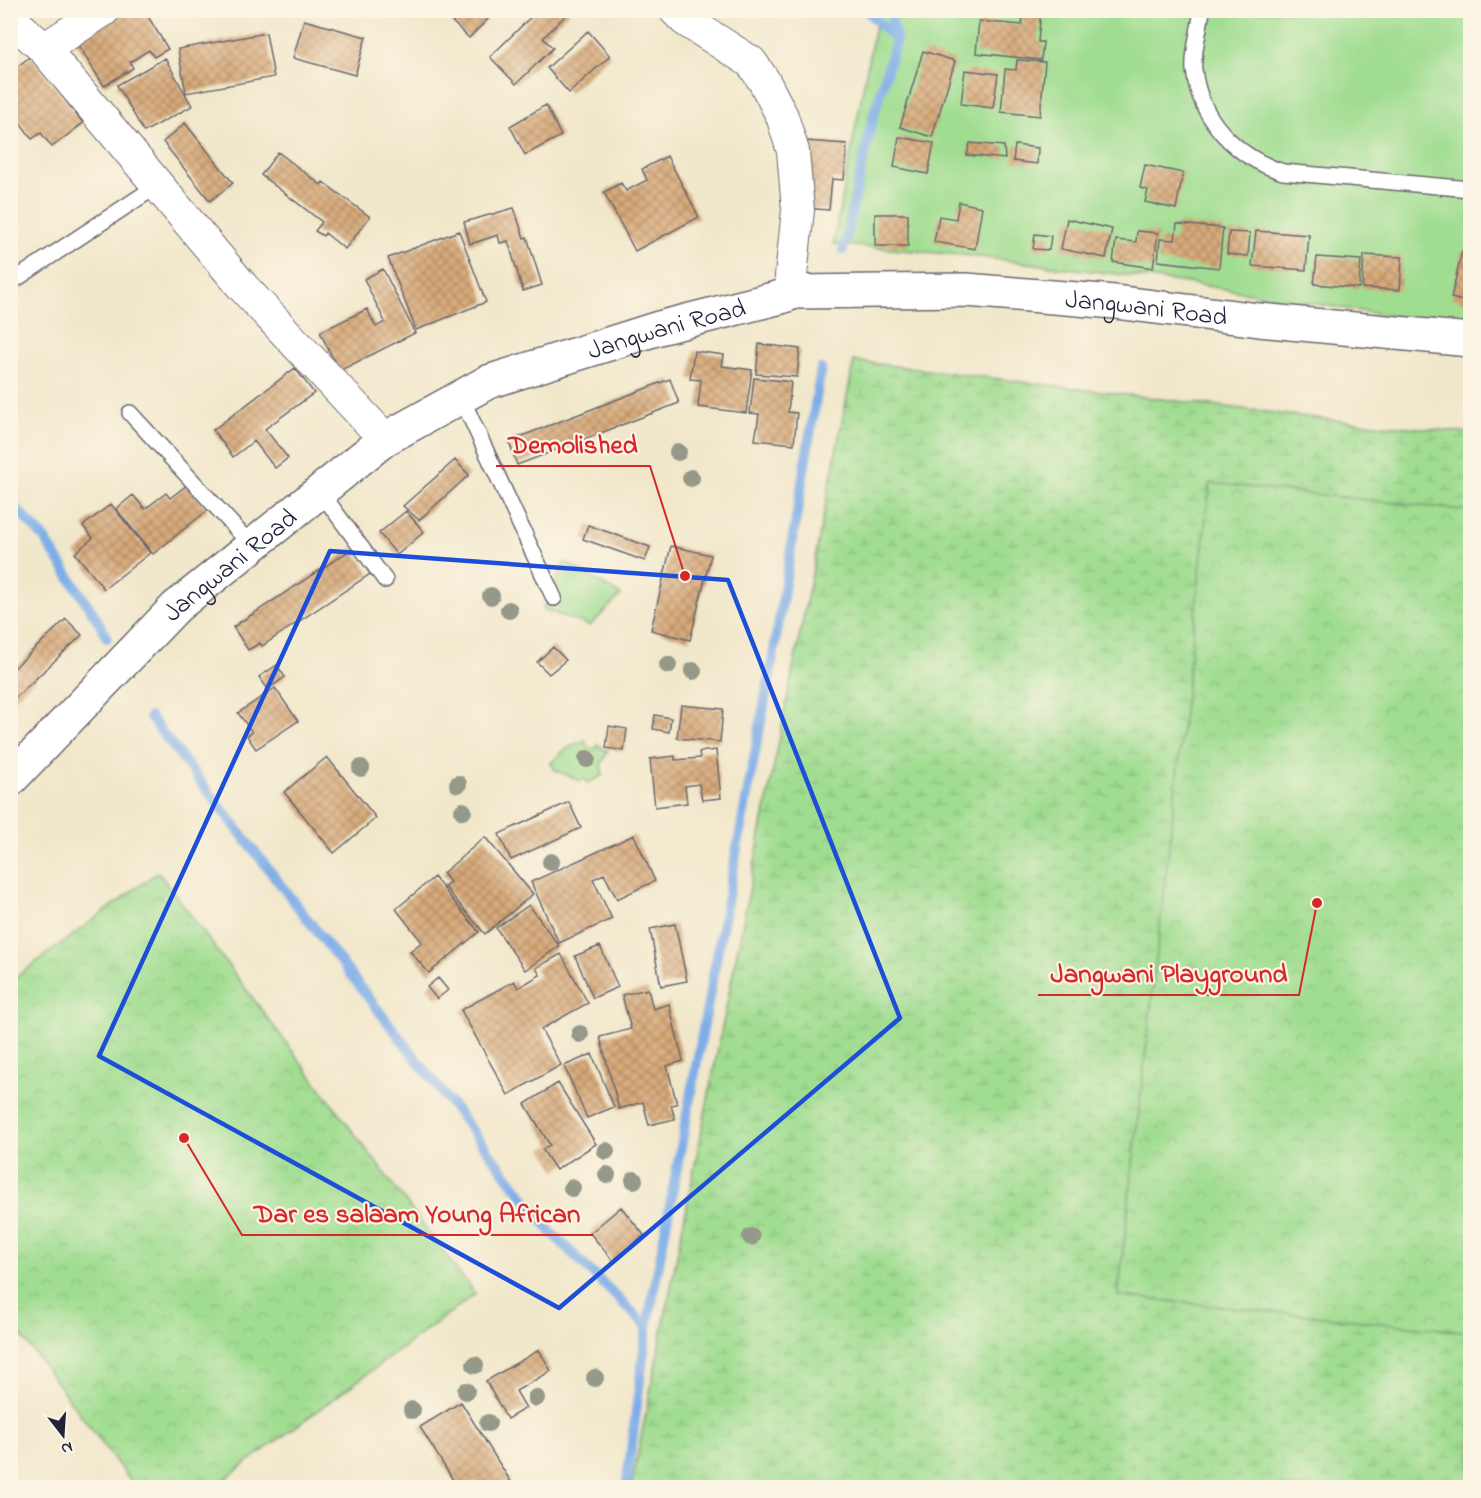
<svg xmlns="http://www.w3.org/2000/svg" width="1481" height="1498" viewBox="0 0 1481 1498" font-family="'Indie Flower',sans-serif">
  <defs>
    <pattern id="wetland-marsh" width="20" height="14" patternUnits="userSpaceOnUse" patternTransform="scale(1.5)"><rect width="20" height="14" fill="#a0dd91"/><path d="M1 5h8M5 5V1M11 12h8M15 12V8" fill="none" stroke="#8abd7e"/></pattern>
    <pattern id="park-crowns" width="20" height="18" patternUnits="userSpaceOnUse" patternTransform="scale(1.5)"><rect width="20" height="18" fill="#a0dd91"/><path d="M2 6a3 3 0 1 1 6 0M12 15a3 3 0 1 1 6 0" fill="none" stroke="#8abd7e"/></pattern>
    <pattern id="building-cross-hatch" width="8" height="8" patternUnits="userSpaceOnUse" patternTransform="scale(1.5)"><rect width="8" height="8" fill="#d8aa7a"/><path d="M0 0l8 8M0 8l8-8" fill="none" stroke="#af8a65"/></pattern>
  </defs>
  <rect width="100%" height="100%" fill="#fcf5e5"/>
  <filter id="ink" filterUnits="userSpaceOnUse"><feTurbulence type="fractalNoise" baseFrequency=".0167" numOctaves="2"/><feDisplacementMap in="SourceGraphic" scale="12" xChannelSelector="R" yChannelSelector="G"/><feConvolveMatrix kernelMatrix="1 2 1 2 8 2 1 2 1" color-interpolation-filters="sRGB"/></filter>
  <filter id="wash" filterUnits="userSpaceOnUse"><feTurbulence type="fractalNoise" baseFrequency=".008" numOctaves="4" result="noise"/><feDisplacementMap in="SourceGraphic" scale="24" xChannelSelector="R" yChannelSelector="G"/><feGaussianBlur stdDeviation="1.35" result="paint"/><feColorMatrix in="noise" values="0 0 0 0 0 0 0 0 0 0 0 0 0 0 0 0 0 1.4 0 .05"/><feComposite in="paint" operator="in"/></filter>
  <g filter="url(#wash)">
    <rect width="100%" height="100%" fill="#f1e7ca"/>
    <path fill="#a0dd91" stroke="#618066" stroke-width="1.5" d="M878 11H1470V329L1188 283 972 256 833 244Z
      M565 562 621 595 590 626 543 609Z
      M585 740 588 748 594 750 598 745 608 751 601 765 603 775 588 783 585 779 580 781 555 770 551 763C560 751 571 745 585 740Z"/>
    <path fill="url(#wetland-marsh)" stroke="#618066" stroke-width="1.5" d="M854 361 1323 419 1470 433V1487L631 1488Z"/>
    <path fill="url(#park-crowns)" stroke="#618066" stroke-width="1.5" d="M1210 483 1470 511V1332L1118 1296Z
      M158 872 475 1294 214 1487H135L11 1322V981Z"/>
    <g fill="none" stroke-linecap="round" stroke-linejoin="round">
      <path stroke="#7eade8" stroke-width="10" d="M866 10 896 40
        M843 250 873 117 896 40 890 10
        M10 502 44 538 97 619 107 638
        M150 717 551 1232 647 1327
        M626 1488 647 1327 771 668 821 369"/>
    </g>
    <g id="blocks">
      <path fill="url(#building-cross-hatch)" d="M117 10H144L168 49 154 57 149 50 130 62 133 68 104 86 73 37Z
        M440 10H497L469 38Z
        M538 10H571L543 38 553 48 516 84 490 57Z
        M1024 10H1041L1038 42H1043L1041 60 976 53 979 21 1022 25Z
        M304 20 366 37 355 75 293 58Z
        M588 31 610 56 569 93 547 68Z
        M266 33 274 77 186 93 178 49Z
        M923 51 955 61 932 137 900 127Z
        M31 56 83 123 52 147 41 133 32 139 17 118 10 123V72Z
        M165 58 192 106 144 132 117 85Z
        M1017 60 1045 62 1040 116 1001 112 1005 69 1016 70Z
        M965 70 998 74 993 108 961 104Z
        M546 105 561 136 525 155 510 126Z
        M185 123 233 183 210 201 163 142Z
        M899 137 934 143 928 174 894 167Z
        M805 141 847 144 844 180 832 179 829 210 803 208Z
        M970 143 1004 146 1005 159 967 155Z
        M1015 145 1038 148 1037 164 1013 161Z
        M278 152 321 185 323 182 370 217 345 249 325 233 323 236 315 231 322 222 261 175Z
        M667 156 699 217 635 251 604 192 621 183 626 191 647 180 642 169Z
        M1145 165 1183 173 1176 209 1145 202 1148 190 1140 188Z
        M959 202 982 207 975 249 934 242 939 216 956 219Z
        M514 208 524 238 527 237 542 285 523 291 508 241 500 243 498 235 470 244 464 222Z
        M875 214H908V246H875Z
        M1067 219 1112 229 1106 258 1061 249Z
        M1177 224 1223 228 1219 268 1158 261 1160 239 1175 240Z
        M459 231 486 302 416 330 388 258Z
        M1137 231 1158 233 1153 268 1113 262 1116 240 1136 242Z
        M1256 231 1309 235 1306 270 1252 266Z
        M1229 232 1250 233 1248 256 1227 254Z
        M1035 234 1051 236 1049 250 1033 249Z
        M1462 251 1470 253V303L1451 298Z
        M1364 255 1402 257 1400 290 1362 288Z
        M1317 257 1361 260 1359 288 1314 284Z
        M383 269 415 333 339 371 320 332 367 309 376 327 385 322 364 279Z
        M759 344 800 349 797 377 756 374Z
        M694 351 724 355 722 366 752 370 746 413 698 407 701 380 690 379Z
        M295 368 314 393 265 429 288 458 275 468 254 441 233 457 213 430Z
        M754 378 791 382 788 412 797 413 794 444 755 440 759 414 750 413Z
        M670 379 679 403 517 465 509 441Z
        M455 460 469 475 419 520 403 506Z
        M187 485 208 510 153 554 116 509 133 495 145 509 166 493 170 498Z
        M111 504 150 553 104 589 75 553 93 538 83 526Z
        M406 511 424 532 397 555 379 533Z
        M588 525 650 547 645 561 583 539Z
        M671 546 711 555 690 640 651 630Z
        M353 548 370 574 262 646 260 643 248 650 233 627Z
        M66 619 82 635 10 703V672Z
        M553 647 566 660 549 674 537 662Z
        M277 665 285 677 268 689 259 677Z
        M275 688 298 721 256 749 247 736 252 732 238 713Z
        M681 705 723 709 720 742 677 738Z
        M655 715 671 718 669 732 653 729Z
        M609 726 627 729 624 751 606 748Z
        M716 750 721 798 702 800 699 784 685 786 687 803 655 807 650 759 675 756V760L700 758 699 752Z
        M327 757 376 818 334 853 284 792Z
        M569 802 581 828 511 860 499 834Z
        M634 835 655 881 617 899 604 874 593 879 612 919 559 943 531 882Z
        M485 837 533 894 485 934 444 886 450 882 443 873Z
        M434 877 479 932 429 973 410 951 422 942 396 909Z
        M529 905 559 946 525 970 496 928Z
        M675 924 687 981 661 986 650 929Z
        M600 946 618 987 593 998 575 956Z
        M561 954 588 1003 541 1029 561 1065 508 1095 461 1010 514 981 518 988 540 975 536 968Z
        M438 978 448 990 437 999 427 987Z
        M648 989 653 1009 669 1004 683 1061 667 1066 677 1104 671 1105 675 1119 649 1125 643 1102 619 1109 600 1037 631 1029 622 995Z
        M592 1054 614 1107 587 1118 564 1066Z
        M558 1083 596 1144 556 1170 542 1149 550 1145 525 1104Z
        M621 1207 644 1235 613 1261 590 1233Z
        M539 1350 551 1371 516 1391 526 1408 507 1419 486 1381Z
        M461 1402 511 1482 503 1488H480L476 1481 465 1488H458L420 1427Z"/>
    </g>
  </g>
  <g filter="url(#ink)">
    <use href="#blocks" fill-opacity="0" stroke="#6a676d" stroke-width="1.5"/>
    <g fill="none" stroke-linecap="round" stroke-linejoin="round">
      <defs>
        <path id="lane" d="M1202 10C1200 27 1192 54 1194 70 1200 120 1236 157 1283 172L1470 189
          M10 283 158 185
          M461 397 554 598
          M130 413 252 546
          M320 491 385 580"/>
        <path id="street" d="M675 10 685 20 751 62 764 81 782 116 793 151 798 210 791 276 795 292
          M10 18 44 49 242 286 385 439
          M44 49 104 10"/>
        <g id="secondary">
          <path id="s1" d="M10 780 176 607 385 439 488 382 659 328 781 297 795 292 966 290 1115 302 1259 320 1470 340"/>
        </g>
      </defs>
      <use href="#lane" stroke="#6a676d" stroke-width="18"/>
      <use href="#street" stroke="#6a676d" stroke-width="34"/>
      <use href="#secondary" stroke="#6a676d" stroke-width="36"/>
      <use href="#lane" stroke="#fff" stroke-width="15"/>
      <use href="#street" stroke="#fff" stroke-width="32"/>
      <use href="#secondary" stroke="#fff" stroke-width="33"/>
    </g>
    <g fill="#94998a">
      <circle cx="678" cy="452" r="9"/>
      <circle cx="691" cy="478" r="9"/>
      <circle cx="491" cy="596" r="9"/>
      <circle cx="509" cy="610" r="9"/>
      <circle cx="668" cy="665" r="9"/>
      <circle cx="693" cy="671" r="9"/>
      <circle cx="587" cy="759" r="9"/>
      <circle cx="361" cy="768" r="9"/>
      <circle cx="458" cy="784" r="9"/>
      <circle cx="463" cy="811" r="9"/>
      <circle cx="551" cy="862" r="9"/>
      <circle cx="580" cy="1034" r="9"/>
      <circle cx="606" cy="1151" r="9"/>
      <circle cx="607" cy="1175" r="9"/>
      <circle cx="634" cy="1180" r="9"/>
      <circle cx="572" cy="1188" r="9"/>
      <circle cx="751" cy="1237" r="9"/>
      <circle cx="475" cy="1365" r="9"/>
      <circle cx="595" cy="1378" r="9"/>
      <circle cx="466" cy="1391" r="9"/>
      <circle cx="536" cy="1398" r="9"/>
      <circle cx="412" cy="1410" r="9"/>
      <circle cx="488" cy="1423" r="9"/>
    </g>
  </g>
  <path fill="none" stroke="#1d4ed8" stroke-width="4.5" stroke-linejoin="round" d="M330 551 728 580 900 1018 559 1308 99 1056Z"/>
  <g text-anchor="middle" stroke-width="4.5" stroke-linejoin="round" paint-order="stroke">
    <g font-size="26" fill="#22223b" stroke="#fcf5e5">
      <text dy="9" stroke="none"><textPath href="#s1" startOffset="1298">Jangwani Road</textPath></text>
      <text dy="9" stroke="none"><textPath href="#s1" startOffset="812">Jangwani Road</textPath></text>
      <text dy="9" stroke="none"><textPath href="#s1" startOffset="308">Jangwani Road</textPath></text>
    </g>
  </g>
  <path fill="none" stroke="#d62828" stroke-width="2" d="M685 576L650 466H496M1317 903L1299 995H1038M184 1138L242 1235H593"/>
  <g fill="#d62828" stroke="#fcf5e5" stroke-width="2">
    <circle cx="685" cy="576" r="6"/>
    <circle cx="1317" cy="903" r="6"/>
    <circle cx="184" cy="1138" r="6"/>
  </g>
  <g font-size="27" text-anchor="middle" font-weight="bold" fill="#d62828" stroke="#fcf5e5" stroke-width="4.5" stroke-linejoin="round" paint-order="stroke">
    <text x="573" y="453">Demolished</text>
    <text x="1169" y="982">Jangwani Playground</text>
    <text x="417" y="1222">Dar es salaam Young African</text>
  </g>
  <rect width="1481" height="1498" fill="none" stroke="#fcf5e5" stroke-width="36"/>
  <g transform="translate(63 1435) rotate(163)" stroke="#fcf5e5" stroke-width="4.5" paint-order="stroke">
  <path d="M0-4.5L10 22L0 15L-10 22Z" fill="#22223b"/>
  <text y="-9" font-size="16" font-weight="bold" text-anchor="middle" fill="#22223b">N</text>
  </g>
</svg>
